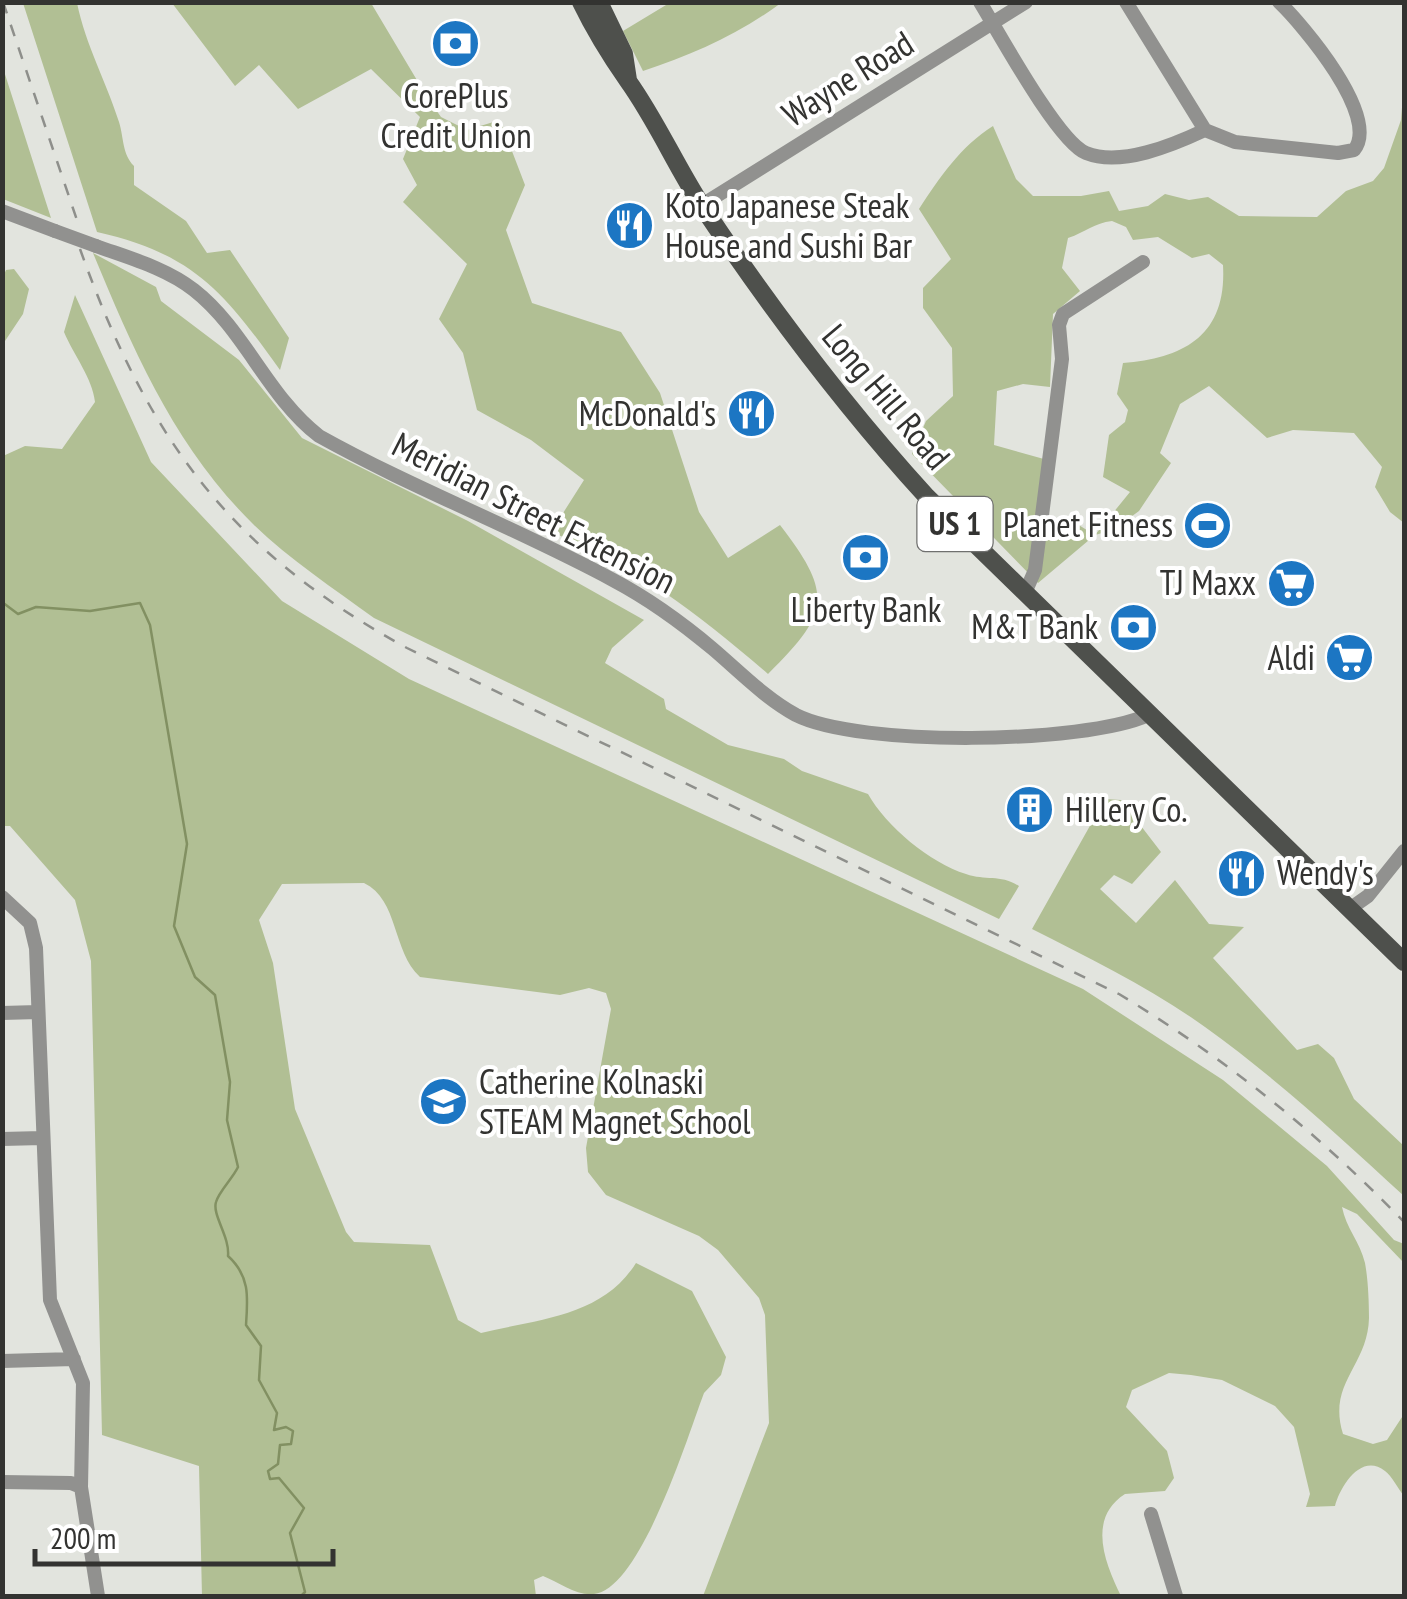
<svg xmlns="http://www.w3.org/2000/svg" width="1407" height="1599" viewBox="0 0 1407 1599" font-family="'PT Sans Narrow',sans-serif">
  <rect width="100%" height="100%" fill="#e2e4de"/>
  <path fill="#b1bf94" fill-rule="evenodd" d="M671 2H781V3C739 34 692 55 643 71L623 31Z
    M23 3H77C86 46 106 81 119 122 124 138 122 154 134 166V185L186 221 207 253 230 250 289 338 280 370C224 292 194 254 97 232Z
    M172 3H371L427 97 441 117 467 130 500 120 525 185 506 230 532 303 621 332 660 393 699 512 728 558 780 525C835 596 828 614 768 674 700 615 635 565 551 532L584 480 531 440 477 410 463 353 439 319 467 264 403 202 417 185 403 159 420 117 371 69 298 109 259 65 235 86Z
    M2 68H3L51 218 3 199Z
    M1404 82V523L1390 512 1375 487 1382 467 1354 433 1293 430 1267 438 1209 386 1180 404 1160 453 1171 463 1139 511 1113 530 1095 535 1038 583 912 454 926 421 953 396 952 348 923 308V288L951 259 919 209C940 177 960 147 993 126L1016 179 1033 196H1081L1109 191 1119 211 1148 206 1165 194 1189 200 1208 197 1239 216 1317 217 1346 191 1373 181 1384 168 1401 120ZM1112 221 1126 227 1133 240 1158 237 1192 258 1209 254 1223 265C1227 335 1185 358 1123 363L1117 394 1128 410 1125 422 1109 435 1103 477 1130 492 1095 535 1077 524 1047 519 1051 461 994 445 997 391 1023 384 1050 387 1053 314 1080 291 1062 268 1068 238C1086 232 1094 223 1112 221Z
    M93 253 156 287 161 301 239 360 302 438 468 521 644 620 612 648 605 663 664 699 666 709 728 745 784 759 802 771 868 794C886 826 930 863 966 874 986 881 1000 874 1019 886L999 919 374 618C333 588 289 559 253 524 175 447 134 352 93 253Z
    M14 269 29 289 23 314 3 344V277L6 270Z
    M75 295 151 462 282 601 409 679 1083 989 1223 1080 1327 1166 1394 1240 1404 1244V1263L1357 1214 1342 1207C1346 1228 1360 1242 1365 1263 1368 1279 1369 1301 1369 1318 1368 1366 1327 1383 1343 1434L1373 1444 1387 1440 1404 1414V1496C1398 1489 1392 1476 1385 1471 1361 1452 1340 1487 1335 1506L1306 1507 1310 1494 1294 1427 1275 1406 1222 1380 1191 1375 1169 1373 1132 1390 1126 1407 1167 1451 1174 1478 1165 1491 1125 1494C1086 1519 1106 1565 1121 1596H703L769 1423 765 1315 759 1298 718 1250 699 1236 606 1195 588 1172 586 1148 611 1009 606 993 589 988 560 995 420 977C392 951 399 900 364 883L282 884 259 920 273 963 295 1109 346 1232 354 1242 430 1245 458 1320 481 1333C538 1319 602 1317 636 1263L692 1291 726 1357 721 1375 704 1393C688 1435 641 1589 594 1594 576 1596 559 1582 543 1576L534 1580 536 1596H202L199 1466 102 1435 91 961 75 900 10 826H3V456L25 446 62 449 95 402C92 377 74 356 64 332Z
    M1105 799 1121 800 1161 852 1132 884 1114 875 1100 889 1136 923 1175 880 1209 924 1244 927 1213 958 1297 1050 1318 1044 1334 1058 1354 1099 1404 1146V1196C1340 1137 1276 1078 1205 1027 1151 988 1091 959 1032 929Z"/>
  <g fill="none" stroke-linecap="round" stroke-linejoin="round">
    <path stroke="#829062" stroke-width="2.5" d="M2 602 18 614 36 607 90 611 140 603 150 625 187 844 174 926 195 977 215 995 230 1082 227 1120 238 1167C233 1178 219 1191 216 1202 212 1215 230 1237 228 1256 250 1276 248 1297 246 1325L261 1346 259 1380 277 1413 274 1430 286 1427 293 1431 291 1444 280 1445 278 1464 268 1471 270 1479 279 1478 304 1508 290 1533 305 1592 301 1596"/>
    <path stroke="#91918f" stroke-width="14" d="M980 2C999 33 1058 142 1086 153 1121 167 1173 145 1205 130
      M1126 2 1205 130 1235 142 1338 153 1354 150C1381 117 1303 25 1279 2
      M702 205 1026 2
      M2 211 55 231
      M96 246C129 258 166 268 194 290 245 330 267 396 319 436 414 489 517 528 613 580 649 599 682 623 713 649 740 672 765 698 796 715 859 747 1084 744 1148 715
      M1025 593 1035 570 1062 359 1059 325 1063 314 1143 262
      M2 897 30 923 36 948 50 1300 83 1383 81 1487 98 1596
      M1351 908 1368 896 1404 851
      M2 1013 38 1012
      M2 1139 42 1138
      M2 1361 74 1359
      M2 1482 71 1483 81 1487
      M1151 1514 1176 1596"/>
    <path stroke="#4e504c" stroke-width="18" d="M581 2C595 31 610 55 628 81 656 120 676 166 702 206 771 309 844 406 927 497L1404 962
      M599 2 624 54 628 80"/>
    <path stroke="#8e8f8b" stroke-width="2.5" stroke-dasharray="12 12" stroke-linecap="butt" d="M3 2 80 229
      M80 249C148 439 228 550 407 648L1119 994C1225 1058 1318 1133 1404 1222"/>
    <path stroke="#91918f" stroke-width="14" d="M55 231 96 246"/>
  </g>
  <defs>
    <symbol id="bank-disc" viewBox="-11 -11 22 22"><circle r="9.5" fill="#1c76c3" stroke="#fff"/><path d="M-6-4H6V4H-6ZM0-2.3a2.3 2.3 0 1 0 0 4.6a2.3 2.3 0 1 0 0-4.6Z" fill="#fff"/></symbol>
    <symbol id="restaurant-disc" viewBox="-11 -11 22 22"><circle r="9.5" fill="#1c76c3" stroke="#fff"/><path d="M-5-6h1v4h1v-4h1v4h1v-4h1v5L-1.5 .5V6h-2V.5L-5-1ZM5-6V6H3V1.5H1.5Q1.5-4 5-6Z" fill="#fff"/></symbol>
    <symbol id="stadium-disc" viewBox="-11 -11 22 22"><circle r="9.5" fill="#1c76c3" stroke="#fff"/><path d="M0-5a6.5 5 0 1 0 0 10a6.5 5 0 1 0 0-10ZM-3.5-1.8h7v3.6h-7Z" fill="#fff"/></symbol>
    <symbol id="supermarket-disc" viewBox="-11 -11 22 22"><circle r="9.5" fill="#1c76c3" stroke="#fff"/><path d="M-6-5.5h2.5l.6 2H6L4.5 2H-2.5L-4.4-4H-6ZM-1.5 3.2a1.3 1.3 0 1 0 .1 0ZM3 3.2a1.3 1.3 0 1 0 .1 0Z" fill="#fff"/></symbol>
    <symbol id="building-disc" viewBox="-11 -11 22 22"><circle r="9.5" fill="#1c76c3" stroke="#fff"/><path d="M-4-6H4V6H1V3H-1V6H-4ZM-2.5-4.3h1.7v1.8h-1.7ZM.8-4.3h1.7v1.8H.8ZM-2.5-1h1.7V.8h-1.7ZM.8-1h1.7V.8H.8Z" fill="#fff"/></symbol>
    <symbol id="school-disc" viewBox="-11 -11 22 22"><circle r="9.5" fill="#1c76c3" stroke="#fff"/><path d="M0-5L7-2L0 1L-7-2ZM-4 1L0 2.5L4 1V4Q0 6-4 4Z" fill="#fff"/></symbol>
  </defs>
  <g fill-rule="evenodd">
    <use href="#bank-disc" x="428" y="16" width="55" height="55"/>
    <use href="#restaurant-disc" x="602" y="198" width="55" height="55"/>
    <use href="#restaurant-disc" x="724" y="386" width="55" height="55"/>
    <use href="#stadium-disc" x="1180" y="498" width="55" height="55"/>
    <use href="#bank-disc" x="838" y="530" width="55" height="55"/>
    <use href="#supermarket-disc" x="1264" y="556" width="55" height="55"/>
    <use href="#bank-disc" x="1106" y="600" width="55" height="55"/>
    <use href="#supermarket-disc" x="1322" y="630" width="55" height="55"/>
    <use href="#building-disc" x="1002" y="782" width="55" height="55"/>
    <use href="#restaurant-disc" x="1214" y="846" width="55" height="55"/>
    <use href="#school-disc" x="416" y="1074" width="55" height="55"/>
  </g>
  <g text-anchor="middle" stroke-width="8" stroke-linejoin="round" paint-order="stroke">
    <rect fill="#fff" stroke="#70706f" stroke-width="2.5" x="917.5" y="497" width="75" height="54" rx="8"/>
    <g font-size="32" font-weight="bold" fill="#333331">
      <text x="955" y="535">US 1</text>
    </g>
    <g font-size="35" fill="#333331" stroke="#fff">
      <text transform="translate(848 79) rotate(-32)" y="12">Wayne Road</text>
      <text transform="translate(886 397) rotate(50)" y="12">Long Hill Road</text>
      <text transform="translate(534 513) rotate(27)" y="12">Meridian Street Extension</text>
    </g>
    <g font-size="35" fill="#333331" stroke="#fff" text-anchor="end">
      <text x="456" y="108" text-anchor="middle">CorePlus<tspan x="456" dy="40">Credit Union</tspan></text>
      <text x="665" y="218" text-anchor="start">Koto Japanese Steak<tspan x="665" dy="40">House and Sushi Bar</tspan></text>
      <text x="716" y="426">McDonald's</text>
      <text x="1173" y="537">Planet Fitness</text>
      <text x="1256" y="595">TJ Maxx</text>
      <text x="866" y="622" text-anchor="middle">Liberty Bank</text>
      <text x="1098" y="639">M&amp;T Bank</text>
      <text x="1315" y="670">Aldi</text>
      <text x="1065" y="822" text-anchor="start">Hillery Co.</text>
      <text x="1277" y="885" text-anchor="start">Wendy's</text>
      <text x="479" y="1094" text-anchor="start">Catherine Kolnaski<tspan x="479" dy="40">STEAM Magnet School</tspan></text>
    </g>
  </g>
  <rect width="1407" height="1599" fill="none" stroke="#333331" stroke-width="10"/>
  <path d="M35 1549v15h298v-15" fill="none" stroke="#333331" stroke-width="5"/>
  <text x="50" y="1549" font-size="30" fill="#333331" stroke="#ffffff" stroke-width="8" paint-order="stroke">200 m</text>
</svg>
